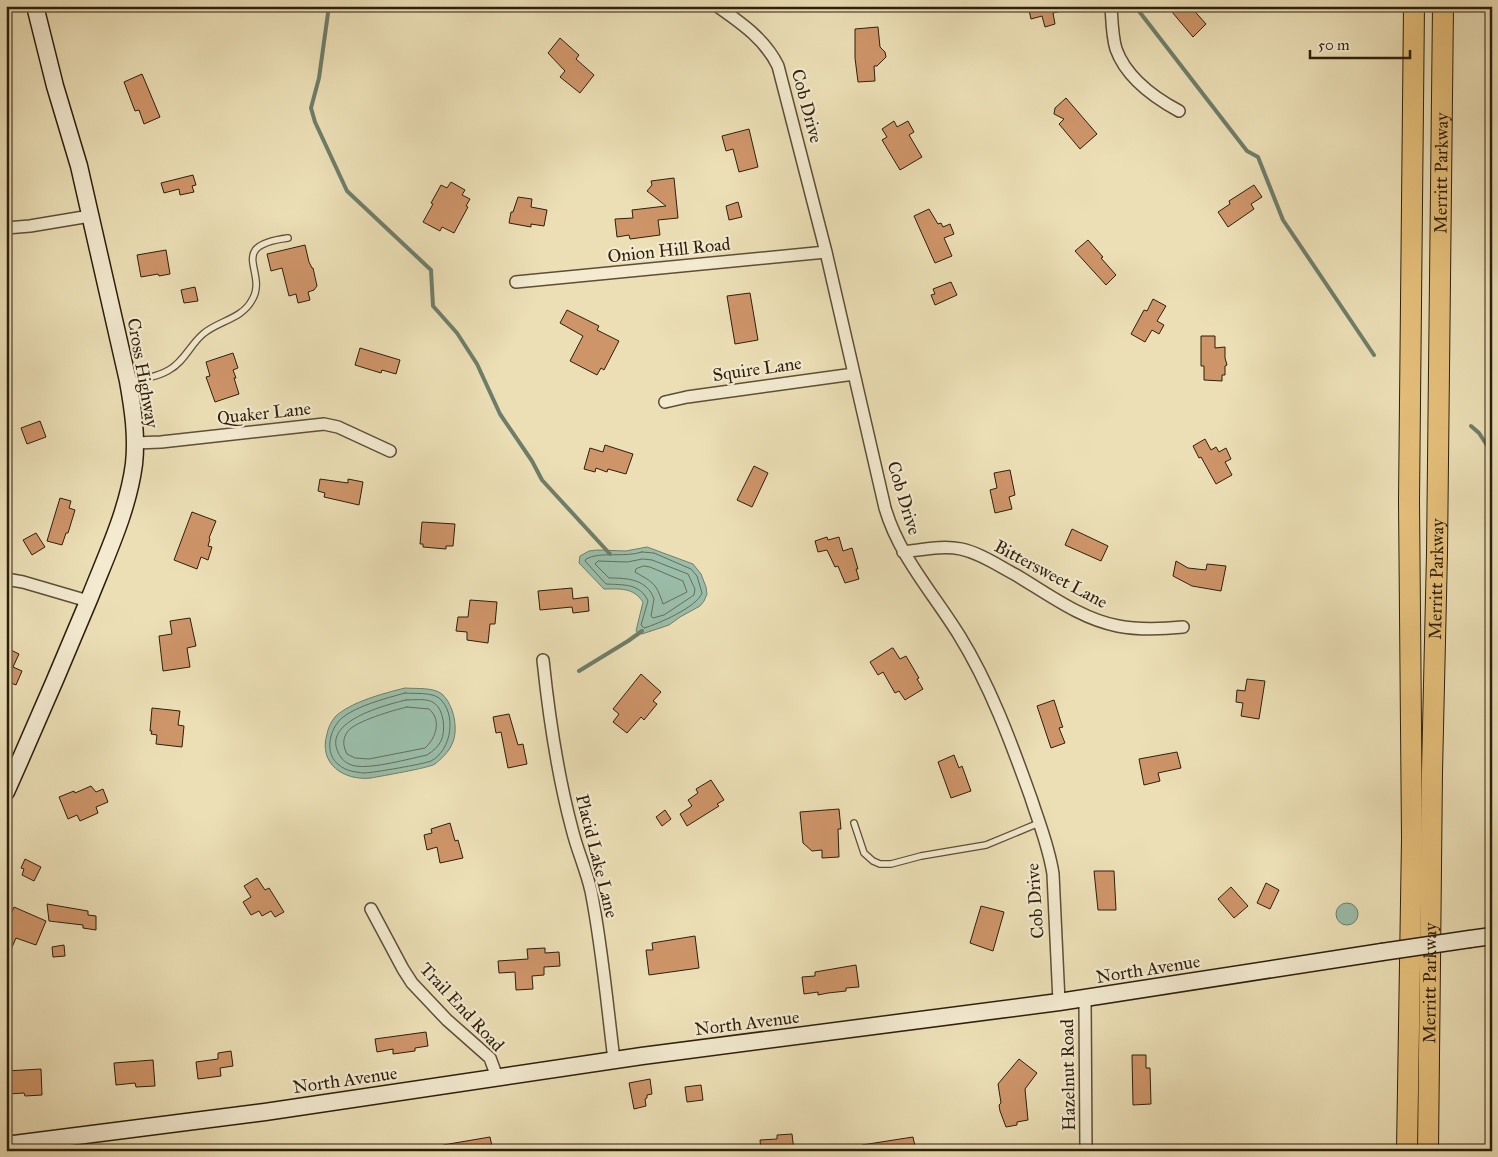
<svg xmlns="http://www.w3.org/2000/svg" width="1498" height="1157" viewBox="0 0 1498 1157" font-family="'IM FELL Great Primer',serif">
  <rect width="100%" height="100%" fill="#ecdfb6"/>
  <filter id="stains"><feTurbulence type="fractalNoise" baseFrequency=".004" numOctaves="4"/><feColorMatrix values="0 0 0 0 .2 0 0 0 0 .09 0 0 0 0 .02 0 0 0 .5 -.17"/></filter>
  <radialGradient id="worn" r=".72"><stop offset=".6" stop-color="#630" stop-opacity="0"/><stop offset="1" stop-color="#630" stop-opacity=".3"/></radialGradient>
  <path fill="#9abda9" stroke="#6e7e6a" d="M647 547 693 564 701 574 706 587 707 594 704 601 700 606 680 617 669 625 642 634 636 631 643 602C633 587 620 589 604 589L579 563 580 556 589 551 597 550 626 551Z
    M405 688C416 689 433 687 442 694 454 705 459 730 452 744 449 752 441 759 435 764 429 768 381 776 371 778 344 781 318 764 327 734 328 728 331 722 335 717 350 702 385 693 405 688Z
    M1336 914a11 11 0 1 1 22 0a11 11 0 1 1-22 0Z"/>
  <g fill="none" stroke-linecap="round" stroke-linejoin="round">
    <path stroke="#646e5a" stroke-width="1" d="M642 552 654 553 691 569 697 576 702 593C697 607 658 624 644 628L641 625 648 601C640 583 623 585 606 584L585 561 586 559C600 551 624 558 642 552Z
      M643 559 652 560 688 574 695 589 694 595 664 615 653 618 651 616 654 599C647 579 627 578 609 578L595 564 598 561 627 562Z
      M644 566 650 567 683 581 687 592 663 604C656 583 654 583 635 572L636 569Z
      M405 693C415 694 431 692 439 698 457 713 452 750 431 761 424 764 372 773 364 773 355 772 346 771 339 765 324 754 329 729 342 718 356 706 387 698 405 693Z
      M406 700C414 700 428 698 434 703 444 709 446 731 441 741 438 747 433 751 427 755 408 759 373 769 355 766 346 764 341 759 338 752 323 721 385 705 406 700Z
      M407 707 429 709C442 720 436 738 425 748L369 759 355 758 347 754C343 746 342 739 348 731 356 721 394 710 407 707Z"/>
    <path stroke="#6e7e6a" stroke-width="4" d="M329 6 319 78 311 108 315 122 347 191 431 270 433 306 457 333 477 364 500 414 532 461 542 480 610 554
      M1135 6 1247 151 1258 157 1283 220 1374 355
      M1471 426 1479 433 1492 453
      M579 671 628 641 642 631"/>
  </g>
  <path fill="#ce9569" stroke="#2d1f0b" d="M1028 6H1065L1066 10 1053 13 1055 24 1045 27 1042 16 1031 19Z
    M1167 6H1190L1206 24 1193 37Z
    M878 27 880 47 885 52 886 57 877 66H874L875 81 858 82 855 58V29Z
    M560 38 579 55 576 59 594 75 580 93 560 77 565 71 548 53Z
    M142 74 160 117 144 124 139 110 135 111 124 82Z
    M1066 98 1097 134 1080 149 1059 124 1064 119 1054 114 1055 108Z
    M894 121 897 127 908 121 914 132 909 135 922 157 900 170 882 140 887 137 882 129Z
    M749 129 758 167 739 172 733 149 726 151 722 136Z
    M193 175 196 185 192 186 194 192 180 195 179 189 164 193 161 183Z
    M674 178 678 218 658 220 660 235 630 239 629 235 617 237 615 219 633 218 632 210 666 206 647 191 652 185 651 181Z
    M451 182 465 190 462 195 470 199 466 206 468 207 454 233 442 227 440 231 423 222 433 204 431 203 441 185 447 188Z
    M1254 185 1262 197 1251 204 1254 209 1228 227 1218 212 1230 204 1229 201Z
    M518 197 532 199 531 207 547 210 544 226 531 224V227L509 223 511 212H513Z
    M738 202 742 217 729 220 726 206Z
    M929 209 938 224 941 223 943 227 950 224 954 234 944 238 952 256 935 263 914 216Z
    M1088 240 1103 257 1101 258 1116 275 1106 285 1075 251Z
    M305 245 309 262 312 268H313L317 286 314 290 308 292 310 300 298 303 296 294 289 296 282 268 271 271 267 254Z
    M166 250 170 274 159 276 158 274 141 277 137 255Z
    M951 282 957 295 935 305 931 295 935 294 933 289Z
    M195 287 198 301 184 303 181 290Z
    M750 293 758 340 735 344 727 296Z
    M1153 299 1166 306 1157 321 1164 325 1159 334 1152 330 1145 342 1131 334 1144 310 1147 311Z
    M567 310 599 326 597 330 619 341 604 370 601 368 597 375 570 361 583 336 560 323Z
    M1201 336H1215V348L1225 347V358L1227 365 1225 366V375H1222V381L1204 380V366H1201Z
    M360 348 400 360 396 374 382 370 381 373 355 365Z
    M233 353 238 368 233 370 236 378H234L239 394 215 402 206 377 210 376 206 362Z
    M40 421 46 437 27 444 21 428Z
    M1205 439 1211 450 1216 447 1219 452 1226 448 1231 459 1225 462 1232 475 1216 484 1201 457 1199 458 1193 446Z
    M605 445 633 454 626 474 608 469 607 472 596 468 595 472 584 469 590 448 603 452Z
    M754 466 768 473 752 507 737 500Z
    M1010 470 1015 495 1009 497 1012 509 995 513 990 490 997 488 994 473Z
    M320 479 348 483V479L363 482 359 505 324 497 325 493 318 491Z
    M60 498 71 501 69 508 75 510 68 533H66L62 545 47 541Z
    M192 512 216 521 209 538 210 539 208 546 212 547 208 560 201 557 197 569 174 560Z
    M422 522 455 524 453 546H446V549L423 547V544H420Z
    M1072 529 1108 546 1101 561 1065 545Z
    M36 533 45 547 32 555 23 540Z
    M827 537 828 540 839 537 843 551 852 548 858 569H856L859 579 845 583 838 566 835 567 827 550 818 552 815 541Z
    M1176 561 1188 568 1206 570 1207 564 1226 566 1221 591 1192 586 1173 576Z
    M572 588 573 599 588 597 589 611 573 613 572 607 540 610 538 591Z
    M470 600 497 602 495 624H490L488 643 467 640V632L456 631 458 617H468Z
    M190 618 196 646 187 648 190 667 163 671 159 636 172 634 170 621Z
    M892 648H893L900 659 906 656 919 678 917 679 923 689 905 700 899 691 895 693 883 672 878 675 870 662Z
    M9 649 19 654 13 667 22 671 16 685 6 681V654Z
    M641 674 661 692 653 701 657 704 644 720 641 717 627 733 613 722 619 714 613 709Z
    M1247 679 1265 681 1259 719 1241 716 1243 703 1236 702 1237 690 1245 691Z
    M1054 700 1062 725 1063 727 1059 728 1065 743 1051 748 1037 706Z
    M152 708 180 711 178 725 184 726 182 747 156 744 157 735 151 734 152 731H150Z
    M509 714 518 745 523 744 527 764 508 768 501 732 496 733 493 717Z
    M1177 752 1181 768 1158 773 1160 781 1144 785 1139 759Z
    M954 755 959 768 962 766 971 791 951 798 938 762Z
    M711 780 724 800 717 804 719 806 687 826 680 814 692 806 688 800 698 793 696 789Z
    M91 786 96 792 103 789 108 802 96 807 98 813 80 821 77 815 68 819 59 797 74 791 75 793Z
    M839 809 841 829H838L839 857 822 858V850L812 851 803 843 800 812Z
    M665 810 671 819 662 826 656 817Z
    M450 823 455 841 458 840 463 858 440 863 437 847 427 850 424 835 432 833 431 829Z
    M25 859 41 867 34 881 22 875 24 869 21 868Z
    M1094 871H1114L1116 910H1098Z
    M257 878 265 890 269 888 284 912 275 917 271 911 262 916 259 911 251 915 243 902 251 897 244 886Z
    M1266 883 1279 890 1270 909 1257 903Z
    M1231 887 1248 906 1234 918 1218 899Z
    M47 904 88 911V915L96 916V930L83 928V925L49 921Z
    M981 906 1004 912 993 951 970 943Z
    M14 907 46 921 36 945 16 938 6 961V925Z
    M695 936 699 968 649 975 646 950H653L652 943Z
    M64 945 65 956 53 957 52 947Z
    M545 948V953L559 952 560 966 544 967V975L532 976 533 989 516 990 515 972 499 973 498 961 528 959 527 949Z
    M856 965 859 987 846 988V991L828 993 818 995V992L804 994 802 977 815 976V972Z
    M426 1032 428 1046 415 1048V1051L393 1054V1049L377 1052 375 1039Z
    M231 1051 233 1066 220 1068 221 1076 198 1079 196 1062 218 1059V1053Z
    M1132 1055H1146V1068H1150L1151 1104 1133 1105Z
    M1019 1059 1037 1073 1025 1089 1028 1120 1017 1122V1125L1006 1127 1000 1111 999 1105 1001 1103 998 1084Z
    M153 1060 155 1086 136 1087 135 1083 116 1085 114 1063Z
    M41 1069 42 1095 25 1096 24 1093 8 1094 6 1071Z
    M650 1079 652 1094 647 1095V1098L645 1099 646 1106 634 1109 629 1083Z
    M701 1085 703 1100 687 1102 685 1087Z
    M792 1134 794 1151H761L760 1140 777 1139V1135Z
    M490 1137 493 1151H444L443 1145Z
    M913 1137 916 1151H863L862 1145Z"/>
  <g fill="none" stroke-linecap="round" stroke-linejoin="round">
    <defs>
      <path id="lane" d="M129 381C142 379 157 377 169 370 184 362 190 345 203 334 218 321 242 319 252 300 269 272 225 246 288 238
        M854 823 864 853 873 861 880 864H891L921 856 986 845 1039 823"/>
      <path id="street" d="M717 6C741 23 765 39 778 66L826 252 885 508C899 556 933 593 959 635 990 685 1011 742 1031 798 1039 823 1049 847 1053 874L1059 1002
        M1111 6C1112 20 1112 36 1116 49 1126 77 1153 97 1179 111
        M6 228 30 226 90 216
        M516 282 826 252
        M665 402 687 397 854 374
        M135 443 161 442 324 424 338 427 390 451
        M903 552C922 550 942 545 961 549 980 553 999 566 1016 575 1048 594 1081 619 1118 626 1139 630 1163 629 1183 627
        M6 579 23 582 88 601
        M543 660C549 717 557 773 572 829 577 850 586 869 591 891 602 946 607 1004 614 1060
        M371 909 403 969 412 983 447 1020 490 1058 497 1077
        M1085 999 1086 1151"/>
      <path id="secondary" d="M6 792C35 727 63 662 90 597 107 554 128 510 134 464 137 436 133 409 128 381L79 166 55 86 35 6
        M1470 939 1492 936
        M6 1145 265 1112 642 1056 1059 1002 1382 952"/>
      <g id="highway">
        <path d="M1407 1151 1412 839 1409 501 1414 6"/>
        <path id="s1" d="M1428 1151 1432 772 1437 553 1443 6"/>
      </g>
    </defs>
    <use href="#lane" stroke="#5d4f36" stroke-width="8"/>
    <use href="#street" stroke="#5d4f36" stroke-width="14"/>
    <use href="#secondary" stroke="#2d1f0b" stroke-width="19"/>
    <use href="#highway" stroke="#2d1f0b" stroke-width="22"/>
    <use href="#lane" stroke="#f3ead0" stroke-width="5.5"/>
    <use href="#street" stroke="#f3ead0" stroke-width="11"/>
    <use href="#secondary" stroke="#f3ead0" stroke-width="16"/>
    <use href="#highway" stroke="#e6c07b" stroke-width="20"/>
    <defs>
      <path id="secondary-bridge" d="M1382 952 1470 939"/>
    </defs>
    <use href="#secondary-bridge" stroke="#2d1f0b" stroke-width="19" stroke-linecap="butt"/>
    <use href="#secondary-bridge" stroke="#f3ead0" stroke-width="16"/>
  </g>
  <g text-anchor="middle" stroke-width="4.5" stroke-linejoin="round" paint-order="stroke">
    <g font-size="18" fill="#2d1f0b" stroke="#f3ead0">
      <text transform="translate(807 106) rotate(75)" y="6">Cob Drive</text>
      <text dy="6" stroke="none"><textPath href="#s1" startOffset="978">Merritt Parkway</textPath></text>
      <text transform="translate(669 250) rotate(-6)" y="6">Onion Hill Road</text>
      <text transform="translate(757 369) rotate(-8)" y="6">Squire Lane</text>
      <text transform="translate(143 373) rotate(80)" y="6">Cross Highway</text>
      <text transform="translate(264 413) rotate(-6)" y="6">Quaker Lane</text>
      <text transform="translate(904 498) rotate(73)" y="6">Cob Drive</text>
      <text transform="translate(1051 574) rotate(28)" y="6">Bittersweet Lane</text>
      <text dy="6" stroke="none"><textPath href="#s1" startOffset="572">Merritt Parkway</textPath></text>
      <text transform="translate(597 856) rotate(76)" y="6">Placid Lake Lane</text>
      <text transform="translate(1035 901) rotate(-94)" y="6">Cob Drive</text>
      <text transform="translate(1148 969) rotate(-9)" y="6">North Avenue</text>
      <text dy="6" stroke="none"><textPath href="#s1" startOffset="168">Merritt Parkway</textPath></text>
      <text transform="translate(462 1007) rotate(47)" y="6">Trail End Road</text>
      <text transform="translate(747 1023) rotate(-7)" y="6">North Avenue</text>
      <text transform="translate(1068 1075) rotate(-91)" y="6">Hazelnut Road</text>
      <text transform="translate(345 1080) rotate(-8)" y="6">North Avenue</text>
    </g>
  </g>
  <rect width="1498" height="1157" fill="none" stroke="#ecdfb6" stroke-width="25"/>
  <rect x="8" y="8" width="1483" height="1142" fill="none" stroke="#2d1f0b" stroke-width="2.5"/>
  <rect x="12" y="12" width="1473" height="1132" fill="none" stroke="#2d1f0b"/>
  <path d="M1310 50v8h100v-8" fill="none" stroke="#2d1f0b" stroke-width="2.5"/>
  <text x="1318" y="50" font-size="15" fill="#2d1f0b" stroke="#f3ead0" stroke-width="4" paint-order="stroke">50 m</text>
  <rect width="100%" height="100%" filter="url(#stains)"/>
  <rect width="100%" height="100%" fill="url(#worn)"/>
</svg>
